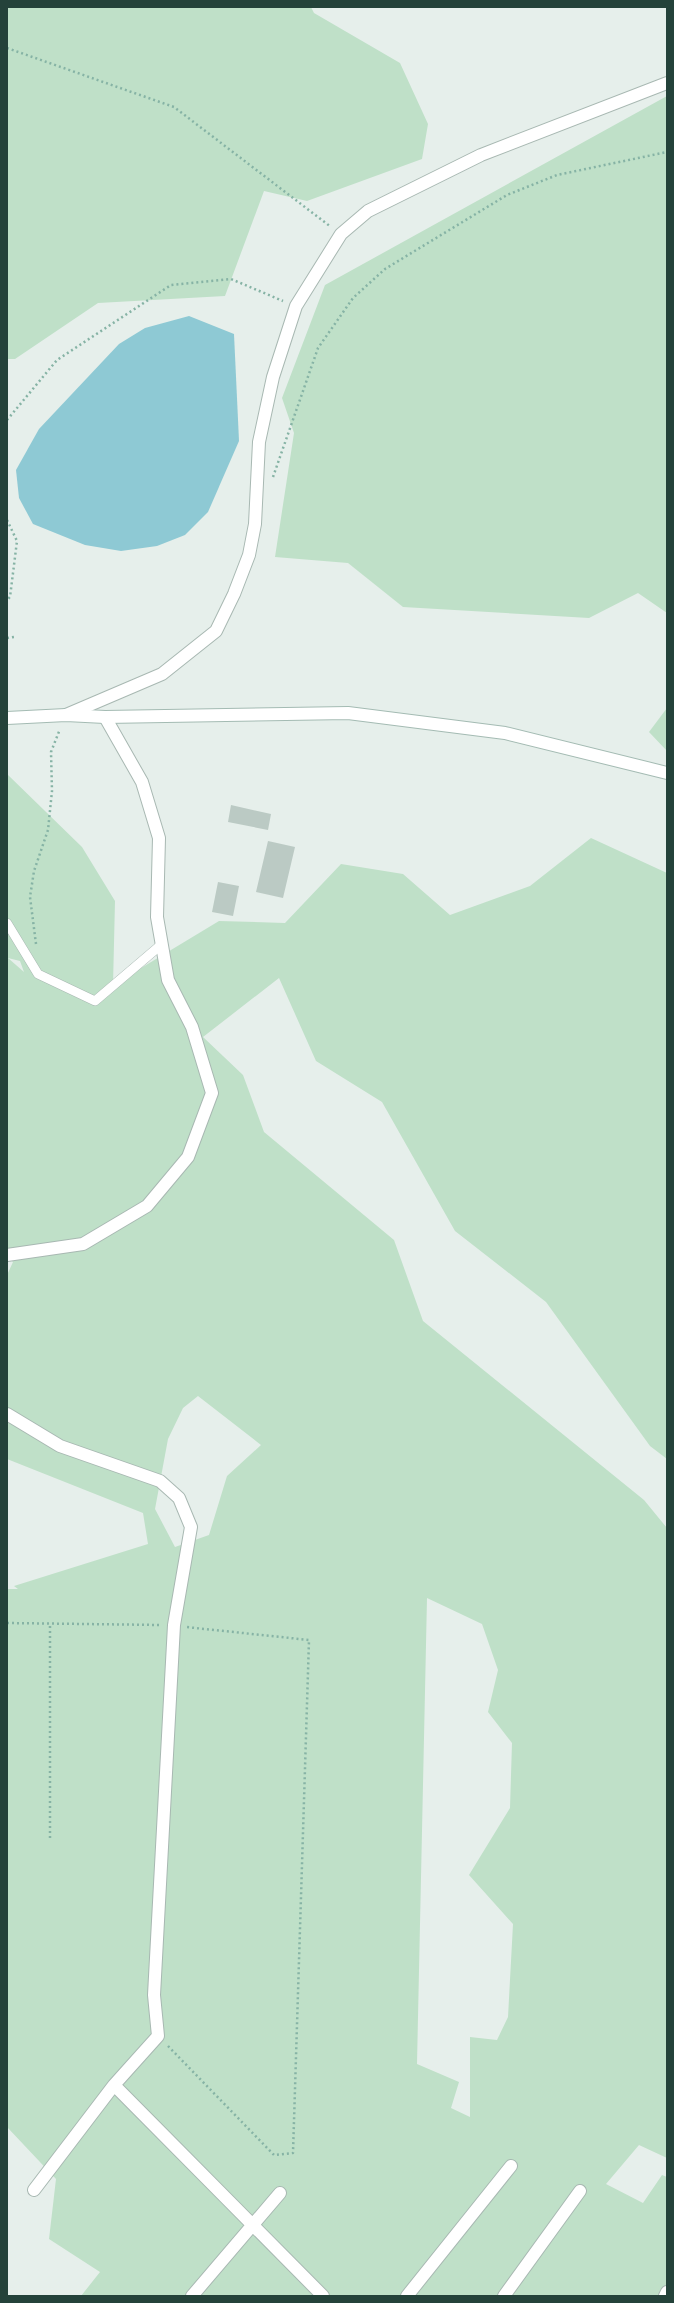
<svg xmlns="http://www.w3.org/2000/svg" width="674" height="2303" viewBox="0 0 674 2303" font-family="'Source Sans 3',sans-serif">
  <rect width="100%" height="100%" fill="#e6efeb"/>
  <path fill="#bfe0c8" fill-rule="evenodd" d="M7 7H311L314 13 400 63 428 124 422 159 307 201 264 191 225 296 98 303 15 359H7Z
    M667 96V613L638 593 589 618 403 607 348 563 275 557 294 433 282 398 325 285Z
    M667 708V751L649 732Z
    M7 774 82 847 115 901 113 985 219 921 285 923 341 864 403 874 450 915 530 886 591 838 667 873V1459L650 1446 546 1302 455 1231 382 1102 316 1061 279 978 203 1037 243 1075 264 1132 394 1240 423 1321 644 1500 667 1528V2158L639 2145 606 2184 643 2203 662 2175 667 2177V2296H81L100 2272 49 2239 56 2179 7 2127V1589H18L14 1586 148 1544 143 1513 7 1459V1275L13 1262 7 1256ZM8 958 20 961 24 972ZM198 1396 261 1445 227 1476 209 1535 175 1547 155 1509 168 1439 183 1408ZM427 1598 482 1624 498 1670 488 1712 512 1743 510 1808 469 1875 513 1924 508 2017 497 2040 470 2037V2117L451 2108 459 2082 417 2064Z"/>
  <path fill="#8ec9d4" d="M189 316 234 334 239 441 208 512 185 535 157 546 121 551 85 545 33 524 19 498 16 470 39 429 119 344 145 328Z"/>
  <path fill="#bbcac4" d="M231 805 271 814 268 830 228 822Z
    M268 841 295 847 283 898 256 892Z
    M218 882 239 886 233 916 212 912Z"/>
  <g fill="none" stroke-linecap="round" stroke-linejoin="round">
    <defs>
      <path id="lane" d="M7 923 38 974 95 1001 162 944"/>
      <path id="street" d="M66 715 162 674 216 631 234 594 249 555 255 524 259 442 273 377 296 306 341 234 368 211 481 155 667 83
        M7 1255 83 1244 147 1206 188 1157 212 1093 192 1027 168 980 157 917 159 838 142 782 105 717
        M7 1414 60 1446 160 1481 179 1498 191 1527 174 1625 154 1995 158 2036 114 2085 34 2190
        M114 2085 323 2296
        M192 2296 280 2193
        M407 2296 511 2166
        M504 2296 580 2191
        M665 2296 667 2292"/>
      <path id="secondary" d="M7 718 66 715 105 717 348 713 505 733 667 773"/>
    </defs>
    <use href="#lane" stroke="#a8b8b2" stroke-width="10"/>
    <use href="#street" stroke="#a8b8b2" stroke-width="14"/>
    <use href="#secondary" stroke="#a4bbb3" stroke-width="14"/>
    <path stroke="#86b3a5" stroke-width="2.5" stroke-dasharray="2 3" stroke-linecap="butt" d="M7 48 174 107 331 227
      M7 420 57 360 171 285 231 279 283 301
      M273 477 318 348 353 298 385 269 507 195 557 175 667 152
      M7 520 17 541 10 597 7 600
      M7 638 14 637
      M36 944 30 897 34 871 48 830 52 791 51 752 60 729
      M7 1623 161 1625
      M50 1838V1625
      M168 2046 274 2155 293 2153 309 1640 186 1627"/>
    <use href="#lane" stroke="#fff" stroke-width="9"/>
    <use href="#street" stroke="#fff" stroke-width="12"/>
    <use href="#secondary" stroke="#fff" stroke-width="12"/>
  </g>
  <rect width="674" height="2303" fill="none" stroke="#24423a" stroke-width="16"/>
</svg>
